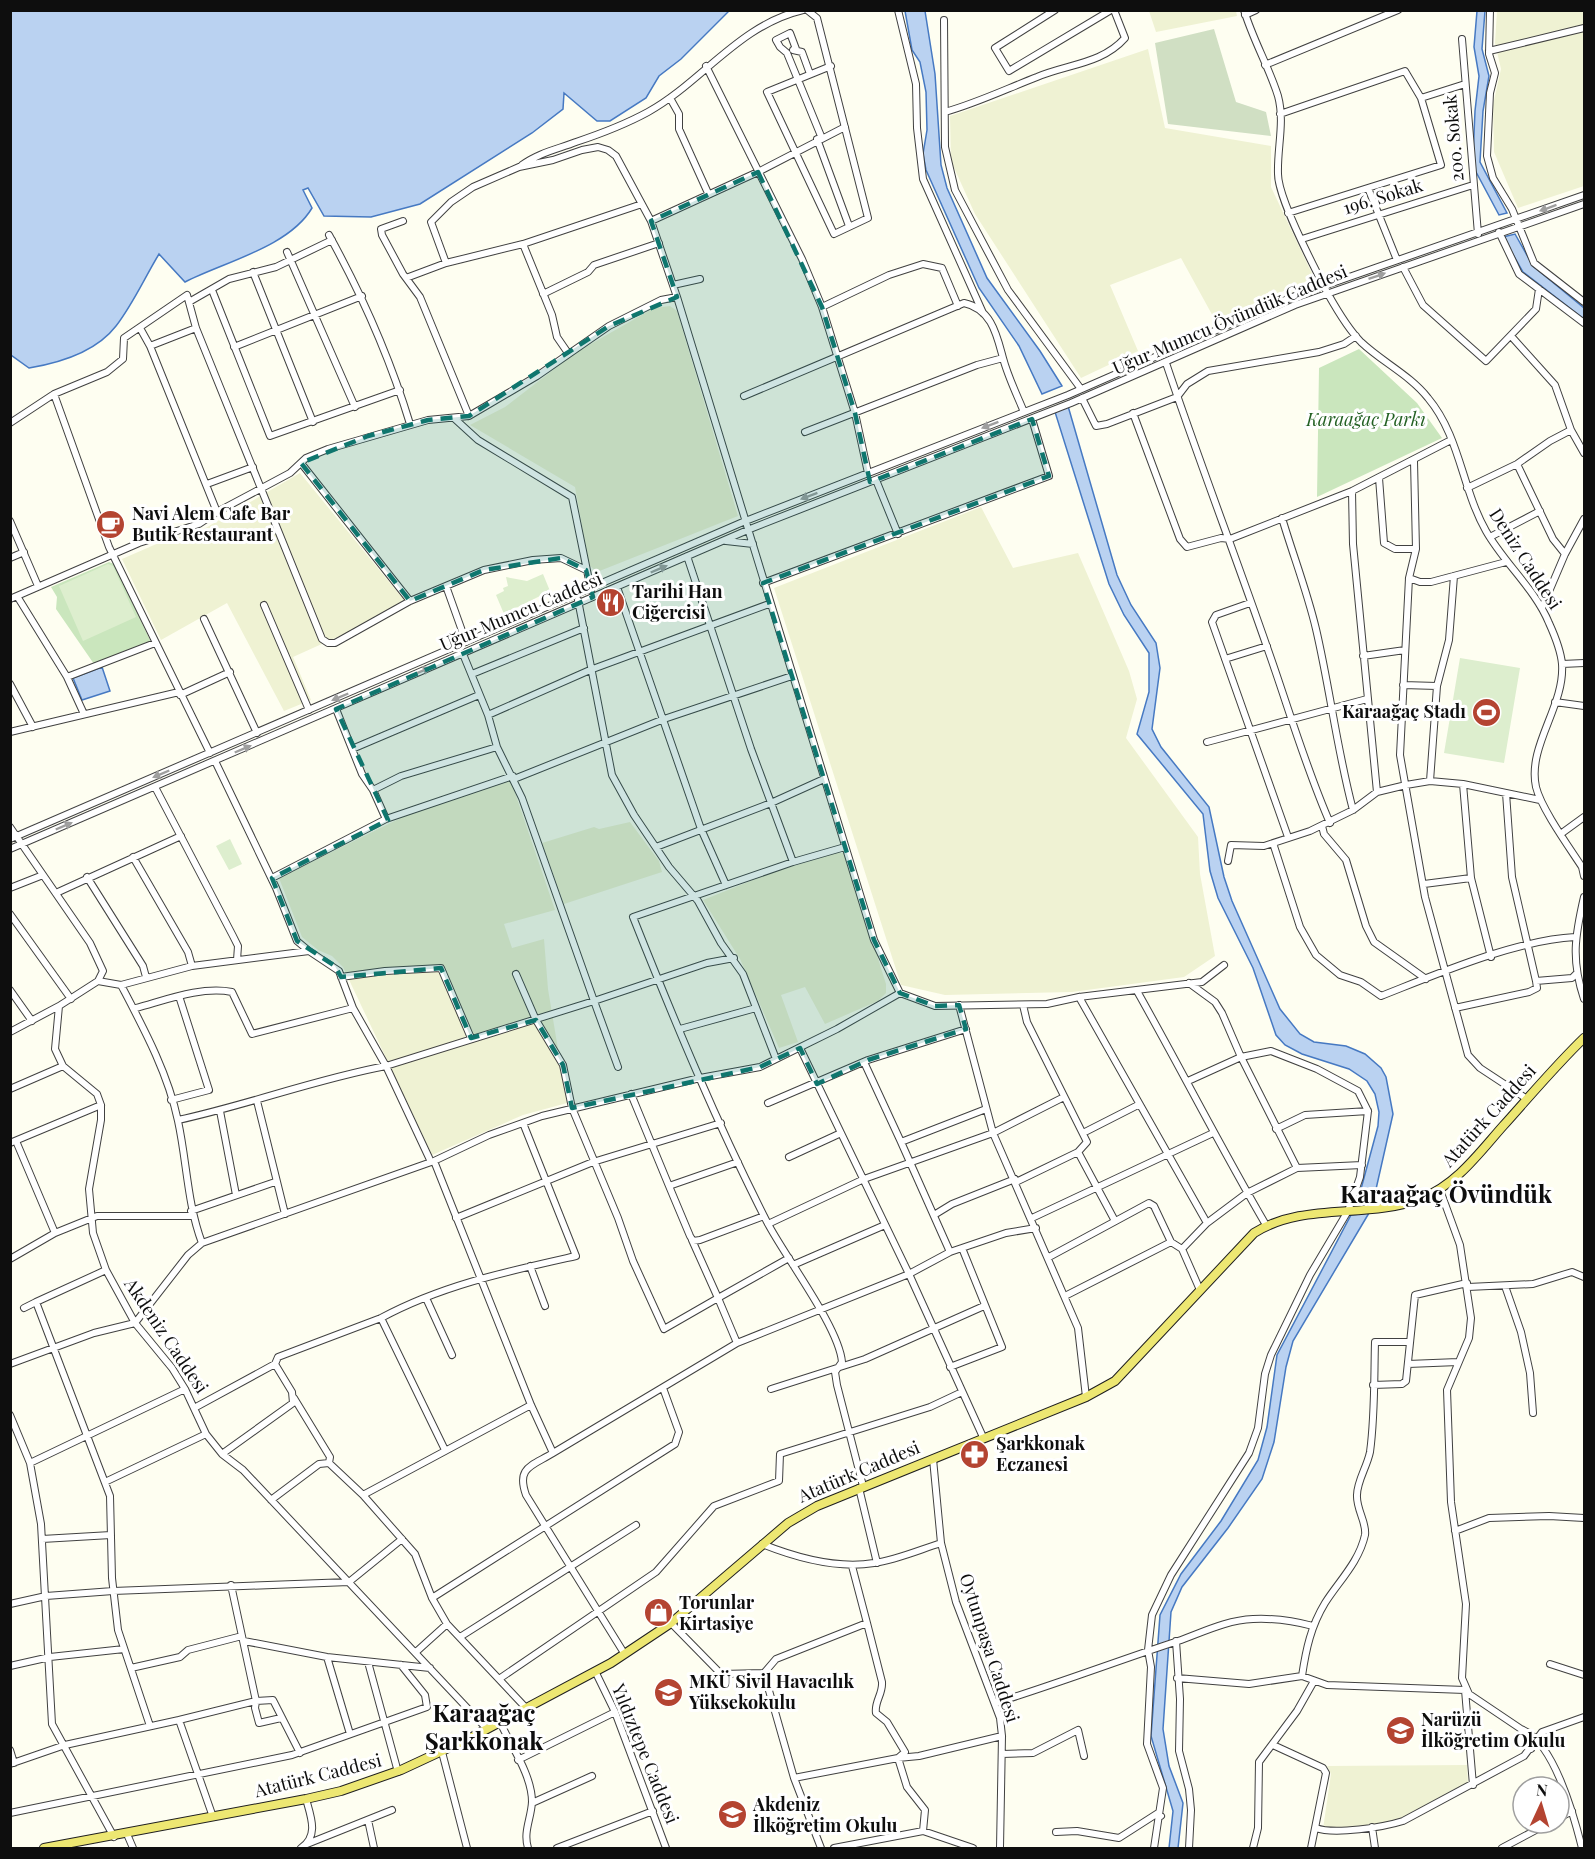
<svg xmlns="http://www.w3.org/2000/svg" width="1595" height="1859" viewBox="0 0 1595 1859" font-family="'Playfair Display',serif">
  <rect width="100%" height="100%" fill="#fefef1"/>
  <path fill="#eff2d3" d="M1149 11H1236L1237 16 1156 32Z
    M1497 11H1584V186L1518 208 1494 152 1493 105 1501 69 1495 43Z
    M1148 49 1165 128 1271 146V187L1314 278 1215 320 1181 258 1110 285 1138 351 1081 378 975 214 951 161 950 116Z
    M670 306 677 311 738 516 597 572 589 565 575 487 470 425 505 407 575 353 654 308Z
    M300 473 408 605 293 657 311 700 284 711 227 603 161 640 122 559 161 542 197 533Z
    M981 507 1013 568 1078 553 1129 671 1137 699 1126 738 1198 837 1200 874 1215 956 1184 977 1072 992 945 995 901 985 774 588Z
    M503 781H511L555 910 504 924 512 948 544 939 548 989 567 1103 523 1115 432 1155 343 967 332 956 318 950 302 937 279 878 429 804Z
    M630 822 659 861 662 872 564 904 542 843 594 827 599 829Z
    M837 853H845L886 984V993L878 1001 825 1024 805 987 781 995 798 1042 779 1048 740 959 703 900 770 873Z
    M1467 1765 1468 1784 1406 1819 1367 1827 1323 1829 1331 1774 1327 1766Z"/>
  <path fill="#cae6bd" d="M1359 349 1417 403 1442 438 1317 497 1319 368Z
    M109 562 114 564 151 642 94 664 56 609 57 597 51 587Z"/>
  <path fill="#d0dfc3" d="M1214 29 1236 102 1266 112 1271 136 1168 124 1155 43Z"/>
  <path fill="#ddeece" d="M108 564 113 566 136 617 83 641 59 586Z
    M543 574 550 591 504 614 496 595 504 591 503 588 508 586 506 577 527 581Z
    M1460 658 1520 668 1504 763 1444 753Z
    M230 839 242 864 229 870 216 846Z"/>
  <path fill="#bad2f1" stroke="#4679c2" stroke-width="1.5" d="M11 10H729V11L681 59 659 76 646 98 610 121H597L564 93 563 109 532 133 420 204 371 217 324 216 308 188 303 190 312 208C289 247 224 262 185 282L159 254C145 277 133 304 116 326 96 352 59 363 29 368L11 355Z
    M905 11H925L935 74 941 165 947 188 987 278 1040 351 1062 386 1042 394 1019 346 979 288 926 170 923 154 927 130 926 92 920 62 912 50Z
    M1477 11H1485L1482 49 1489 76 1483 111 1480 162 1507 213 1499 215 1475 170 1473 157 1475 111 1479 76 1474 47Z
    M1515 234 1533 266 1584 308V319L1523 272 1503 237Z
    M1068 406 1117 575 1131 605 1156 643 1160 668 1152 729 1161 747 1209 807 1224 877 1232 901 1280 1009 1300 1034 1314 1042 1346 1046 1365 1054 1381 1068 1386 1077 1393 1114 1374 1198 1358 1200 1378 1126 1379 1112 1375 1094 1367 1081 1349 1069 1302 1054 1285 1045 1276 1035 1253 968 1218 898 1210 871 1203 814 1137 734 1149 692V653L1124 615 1109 584 1055 412Z
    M102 667 110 691 82 700 73 678Z
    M1369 1213 1293 1341 1286 1367 1274 1442 1262 1479 1228 1528 1182 1587 1171 1612 1163 1729 1169 1766 1183 1803 1178 1848H1169L1173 1811 1151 1736 1160 1615 1181 1574 1221 1521 1258 1460 1267 1427 1277 1355 1351 1215Z"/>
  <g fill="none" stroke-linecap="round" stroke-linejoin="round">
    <defs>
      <path id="minor" d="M807 10 817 18 868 218 834 234 767 92 831 66
        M898 10 916 84 917 128 923 179 983 313
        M1055 10 995 48 1009 71 1111 10
        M1244 10C1253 40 1269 67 1278 96 1285 122 1277 148 1278 174 1278 199 1315 269 1328 294 1337 310 1348 329 1361 342 1382 362 1410 375 1428 398 1460 436 1462 489 1486 531 1504 563 1535 589 1549 623 1554 634 1561 652 1562 664 1565 706 1527 746 1536 787 1541 808 1569 847 1582 867L1584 876
        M1490 10 1489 54 1495 73 1490 93 1487 156 1493 178 1512 209 1534 263 1584 302
        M1245 15 1256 10
        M944 20 945 147 955 190 1008 290 1081 389
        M1462 39 1478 234
        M796 49 790 33 776 40 780 47 787 53 821 136
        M793 50 802 52 810 74
        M1489 51 1584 28
        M1265 65 1398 10
        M706 66 802 259 822 307 855 413 868 473
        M670 98 679 114V129L708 193
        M1421 98 1465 84
        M945 112C977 103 1006 89 1037 77 1068 64 1102 64 1125 38L1114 10
        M1280 114 1405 71 1421 98 1441 165 1288 213
        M817 139 849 226
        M522 165C538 153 558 149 576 142 600 134 626 124 648 112 702 82 739 25 803 10
        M1368 188 1397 260
        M403 221 381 229 382 235 403 274 420 297 469 416
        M651 221 758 172 845 127
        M1499 232 1519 274 1584 323
        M329 235C362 295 390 358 410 424
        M1302 239 1473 185
        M523 244 552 315 557 337 568 353
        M287 252 355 407
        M446 263 431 222 451 202 473 187 519 167 553 160 582 150 598 147 608 150 616 156 651 221 677 297 874 940 900 993 935 1006 1047 1004 1079 997 1202 982 1224 965
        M1403 267 1423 305 1486 361 1536 309 1539 289
        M253 272 313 422
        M406 278 446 263 523 244 642 204
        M673 285 700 279
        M212 290 270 436 400 390
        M543 294 588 272 594 265 659 243
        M189 302 229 279 276 267 332 240
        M822 307 889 275 923 264 942 268 958 306
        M140 328 150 346 217 512
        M1511 336 1555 385 1571 430 1584 453
        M150 346 196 328
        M234 347 362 296
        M1166 363C1198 458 1234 552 1267 647 1288 706 1305 766 1330 823
        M54 394 109 547 210 753
        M744 396 964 303C992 309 997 336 1003 358 1008 377 1017 395 1024 412
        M1082 398 1096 426 1107 424 1177 397 1187 384 1208 371 1319 352 1344 344 1356 336
        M1133 413 1180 539 1187 547 1221 538 1230 539 1352 491 1451 440
        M455 419 478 440 572 497 591 590
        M10 423 54 394 107 372 123 359 124 338 187 295 196 328 322 639 328 643H335L410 601
        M805 432 977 365 1003 358
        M1414 461 1416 549 1409 578 1400 755 1425 897 1468 1055 1480 1068 1527 1099
        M301 463 410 601 484 570 533 560 561 558 586 570
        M1517 464 1553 539 1565 554
        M1379 478 1384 543 1395 549H1416
        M876 480 898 534
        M207 484 253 467
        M1467 488 1517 464 1550 441 1571 430
        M1352 491 1353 544 1377 792
        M1282 518C1293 555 1307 591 1316 629 1330 689 1337 750 1353 810
        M10 521 38 586
        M1490 537 1540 511
        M726 541 753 544
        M687 556 751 749 793 862
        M10 558 24 552
        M1409 578 1420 582H1431L1506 562
        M763 583 1049 476 1032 419
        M446 586 466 642
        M617 587 701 829 726 885
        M17 596 67 677 84 714
        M10 599 139 543 199 524 217 512 290 473 306 458 328 449 428 420 469 416 537 376 609 326 661 300 677 297
        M578 600 612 775 634 815 669 867 698 901 721 943 743 974 776 1059
        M1250 603 1216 615 1212 622 1288 837
        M264 605 309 710
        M1542 608 1565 554 1584 519
        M204 619 257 733
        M463 654 488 715 497 747 522 798 594 1001 707 963 734 958
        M1363 656 1405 650
        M1225 659 1267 646
        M1562 664 1584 663
        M472 674 584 628
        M67 677 155 643
        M10 684 33 727
        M1403 685 1437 686
        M180 695 230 672
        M1555 702 1584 706
        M336 709 362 774 373 790 401 776 497 747
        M488 715 590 670 769 604
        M10 732 179 692
        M1207 742 1367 699
        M352 749 479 695
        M215 761 276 888 297 941 309 951
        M514 779 664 719 792 676
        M1430 781 1437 686 1449 640 1454 576
        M1463 784 1471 878 1491 957
        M155 787 233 936 238 946 237 960
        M1506 793 1512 877 1536 981
        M386 819 513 776
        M1322 826 1324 834 1346 860 1366 926 1374 942 1426 979
        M10 827 90 943 103 971 98 981 59 1006 55 1049 63 1066 97 1094 101 1105V1120L89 1189 93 1233 106 1270 135 1323 172 1368 185 1389 206 1434 222 1454 243 1470 487 1729
        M1562 833 1584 817
        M10 839 743 522 1068 395 1292 297 1584 195
        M1273 843 1300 927 1316 955 1340 975 1361 982 1381 996C1437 974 1516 940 1575 937
        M656 847 771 803 824 779
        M845 847 793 862 633 917C674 1020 717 1124 767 1222 785 1257 839 1327 842 1362L835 1372 837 1385 863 1486
        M10 849 750 529 1071 403 1295 305 1584 204
        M133 857 188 952 192 966
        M1228 861 1231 845 1264 846 1310 831 1353 810 1377 792 1406 785 1430 781 1463 784 1540 800
        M87 877 143 966 146 977
        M272 878 386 819 373 790
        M1424 884 1471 878
        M10 888 43 875
        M56 893 181 836
        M1584 897C1575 936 1571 960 1584 999
        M10 914 71 999
        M516 974 536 1020 563 1065 572 1108 618 1218 633 1261 664 1329 718 1298 692 1240
        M341 977 385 971 441 968 471 1038
        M98 981 121 985C143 1027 168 1073 178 1121 187 1162 187 1203 202 1243
        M1189 983 1215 1002 1222 1013 1241 1057 1297 1168
        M121 985 192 966 309 951 339 971 353 1008 386 1066 431 1162
        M10 990 32 1021
        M1137 991C1181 1069 1221 1148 1266 1225
        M1079 997 1207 1223
        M959 1005 993 1133 1078 1328 1086 1397
        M136 1008C166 1000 201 986 232 992L252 1034 353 1008
        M1455 1008 1529 992 1537 988 1536 981 1572 978 1576 974
        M680 1029 756 1008
        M10 1032 59 1006
        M800 1048 909 1274 983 1437
        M1241 1057 1271 1051 1317 1069 1358 1091 1368 1111 1305 1115 1276 1129
        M864 1062 901 1142
        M1188 1081 1241 1057
        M10 1089 63 1066
        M631 1094 669 1186
        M171 1100 209 1090 179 996
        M257 1101 285 1214
        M768 1103 868 1060 966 1029
        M220 1111 236 1195
        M178 1120C248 1105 316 1079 386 1066L594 1001 618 1067
        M1083 1133 1138 1105
        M16 1141 55 1233
        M10 1143 101 1105
        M1078 1152 1115 1221
        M789 1157 841 1133
        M434 1161 531 1405 553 1453C532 1466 516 1467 526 1495L624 1653
        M738 1162 669 1186 690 1236 693 1241 700 1240 764 1216
        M1016 1182 1078 1152 1087 1142 1027 1022 1023 1005
        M1440 1190 1460 1245 1471 1318 1469 1338 1447 1390 1451 1502 1466 1604 1462 1678 1469 1694 1521 1729
        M191 1211 275 1182
        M934 1215 952 1204 1015 1179
        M456 1218 593 1162 721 1123
        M1032 1218 1213 1133
        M768 1224 864 1179 993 1133 1064 1097
        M1182 1249 1207 1223 1247 1193 1297 1168 1362 1165
        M950 1252 901 1142 986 1109
        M1049 1257 1149 1203 1154 1206 1171 1242
        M789 1258 718 1298 737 1343 909 1274 950 1252 1006 1233 1036 1228
        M10 1259 55 1233 97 1216H192
        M793 1265 885 1225
        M530 1266 545 1306
        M106 1270 36 1302 110 1496 112 1578 118 1630 150 1726
        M1505 1286 1521 1332 1530 1373 1533 1413
        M1468 1287 1533 1284 1572 1272 1584 1277
        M1065 1296 1171 1242 1182 1249 1200 1290
        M426 1298 452 1355
        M24 1308 36 1302
        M10 1364 94 1333 135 1323 188 1255 202 1243 434 1161 489 1135 542 1116 700 1078 760 1067 837 1029 900 993
        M1408 1364 1458 1362
        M950 1367 1002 1347 962 1248
        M1373 1385 1402 1384 1406 1381 1415 1295 1467 1283
        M771 1389 865 1359 984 1306
        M294 1398 330 1457 329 1463
        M196 1407 275 1364 278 1357 381 1318
        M10 1415 30 1463 41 1524 52 1724 114 1837
        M445 1450 381 1318C442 1285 509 1271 576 1256L523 1123
        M553 1453 737 1343
        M222 1454 293 1403 292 1392 275 1364
        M933 1459 941 1543 956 1602 1000 1718 1002 1736 1000 1848
        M30 1463 185 1389
        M105 1482 206 1434
        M859 1488 877 1563
        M363 1495 531 1405
        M271 1500 319 1464 329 1463 363 1495 415 1554 432 1598 447 1624 527 1709
        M1455 1531 1489 1518 1549 1516 1584 1518
        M42 1539 111 1535
        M762 1544C797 1558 837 1569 874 1563 896 1560 919 1550 941 1543
        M231 1585 256 1701 273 1700 300 1753
        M432 1598 675 1444 679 1432 663 1388
        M10 1604 46 1596 113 1591 349 1582 402 1539
        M671 1623 721 1674 764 1673 794 1778 821 1848
        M867 1623 882 1682C883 1694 874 1702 876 1713L887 1722 905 1752 898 1758 907 1787 925 1810 923 1831
        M460 1637 636 1525
        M244 1641 327 1657 430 1668
        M1176 1641 1180 1699 1179 1751 1189 1789 1191 1810 1189 1848
        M416 1652 447 1624
        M327 1657 350 1734
        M368 1662 398 1772
        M1550 1664 1584 1675
        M10 1666 50 1657 124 1649
        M131 1668 180 1657 188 1650 242 1636
        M595 1671 615 1712 666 1848
        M764 1673 776 1659 867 1623 852 1566
        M1302 1676C1306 1649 1311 1626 1325 1603 1339 1581 1359 1562 1365 1535 1367 1523 1356 1509 1357 1495 1357 1481 1367 1467 1370 1452 1375 1416 1374 1378 1375 1342H1409
        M1177 1678 1249 1684 1302 1676 1327 1685 1465 1690 1473 1785
        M499 1679 656 1572 714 1506 779 1481 780 1454 930 1407 962 1392
        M995 1703C1057 1684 1117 1661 1178 1641 1203 1632 1227 1620 1253 1619 1273 1618 1294 1621 1313 1626
        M179 1720 256 1701 255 1708 259 1723 281 1718
        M500 1722C511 1746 532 1775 532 1802 531 1819 523 1832 528 1848
        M1273 1745 1323 1768 1326 1773 1311 1848
        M1531 1749 1521 1729C1554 1741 1574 1816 1582 1848
        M10 1750 14 1763
        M442 1752 467 1848
        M1002 1754 1033 1753 1078 1730 1084 1756
        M518 1760 615 1712
        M10 1764 65 1745 179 1720 213 1817
        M794 1778 898 1758 919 1756 1002 1736
        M532 1803 592 1776
        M10 1813 292 1755 427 1707 425 1695 401 1665
        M1559 1818 1572 1811
        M368 1820 374 1848
        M1372 1827 1375 1848
        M1316 1828C1334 1835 1384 1827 1403 1821L1524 1756 1542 1732 1584 1717
        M1056 1832 1077 1831 1119 1838 1158 1813 1161 1816
        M127 1834 133 1848
        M307 1844 392 1810
        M301 1848C319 1836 311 1817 306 1799
        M557 1848 653 1811
        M834 1848 923 1831 973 1848
        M1154 1848 1163 1788 1147 1744 1151 1667 1148 1650 1152 1615 1171 1575 1249 1453 1258 1428 1265 1374 1271 1355 1310 1275 1348 1211 1360 1177 1368 1111
        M1253 1848 1258 1828 1259 1762 1297 1711 1314 1681
        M1502 1848 1549 1823"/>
      <path id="major" d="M44 1848 306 1799 341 1791 401 1770 472 1737 611 1663 671 1623 788 1523 817 1506 1086 1397 1115 1381 1254 1233C1305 1201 1368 1220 1422 1198 1457 1184 1479 1153 1503 1126 1530 1096 1556 1065 1584 1038"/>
    </defs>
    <use href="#minor" stroke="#414141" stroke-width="8"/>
    <use href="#major" stroke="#1f1f1f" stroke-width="10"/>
    <use href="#minor" stroke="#fff" stroke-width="6"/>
    <use href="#major" stroke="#ede772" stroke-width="8"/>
  </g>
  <defs><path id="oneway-solid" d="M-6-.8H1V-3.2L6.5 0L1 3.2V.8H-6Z" transform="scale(1.5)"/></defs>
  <g fill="#9f9f9f">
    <use href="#oneway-solid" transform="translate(1548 208) rotate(160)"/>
    <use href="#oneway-solid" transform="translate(1377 276) rotate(-19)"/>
    <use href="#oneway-solid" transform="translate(990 425) rotate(159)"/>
    <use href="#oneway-solid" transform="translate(809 496) rotate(159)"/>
    <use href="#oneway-solid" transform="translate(659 569) rotate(-23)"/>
    <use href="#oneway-solid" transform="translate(422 671) rotate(-23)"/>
    <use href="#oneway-solid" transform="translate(340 697) rotate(157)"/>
    <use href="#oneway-solid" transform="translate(243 749) rotate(-23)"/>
    <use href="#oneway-solid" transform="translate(161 774) rotate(157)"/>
    <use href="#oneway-solid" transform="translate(64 826) rotate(-23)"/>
  </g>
  <path fill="#0f766e" fill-opacity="0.2" stroke="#0f766e" stroke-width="4.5" stroke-dasharray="12 8" stroke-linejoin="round" d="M758 172 822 307 855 413 870 482 1032 419 1049 476 763 583 874 940 900 993 935 1006 959 1005 966 1029 868 1060 817 1084 800 1048 760 1067 572 1108 563 1065 536 1020 471 1038 441 968 341 977 335 966 297 941 272 878 388 820 336 709 593 597 586 570 561 558 484 570 410 601 301 463 368 436 428 420 469 416 609 326 677 297 651 221Z"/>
  <defs>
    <symbol id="cafe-disc" viewBox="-11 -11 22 22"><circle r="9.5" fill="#b44431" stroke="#fff"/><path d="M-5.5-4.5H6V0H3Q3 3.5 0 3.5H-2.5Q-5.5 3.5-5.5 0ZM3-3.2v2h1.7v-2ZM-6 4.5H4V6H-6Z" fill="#fff"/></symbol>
    <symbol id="restaurant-disc" viewBox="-11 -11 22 22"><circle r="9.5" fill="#b44431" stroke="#fff"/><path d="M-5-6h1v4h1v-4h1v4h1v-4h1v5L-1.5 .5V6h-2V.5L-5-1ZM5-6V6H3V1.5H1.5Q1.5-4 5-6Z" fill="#fff"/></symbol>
    <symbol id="stadium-disc" viewBox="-11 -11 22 22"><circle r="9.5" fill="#b44431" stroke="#fff"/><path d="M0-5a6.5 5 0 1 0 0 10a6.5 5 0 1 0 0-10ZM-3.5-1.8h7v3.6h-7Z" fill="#fff"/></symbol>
    <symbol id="pharmacy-disc" viewBox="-11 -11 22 22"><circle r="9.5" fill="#b44431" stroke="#fff"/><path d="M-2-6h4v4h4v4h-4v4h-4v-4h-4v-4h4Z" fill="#fff"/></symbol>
    <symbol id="shop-disc" viewBox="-11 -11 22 22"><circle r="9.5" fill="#b44431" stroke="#fff"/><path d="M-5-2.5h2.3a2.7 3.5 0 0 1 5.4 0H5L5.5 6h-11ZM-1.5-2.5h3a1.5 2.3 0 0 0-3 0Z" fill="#fff"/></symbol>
    <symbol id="school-disc" viewBox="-11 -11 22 22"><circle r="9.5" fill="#b44431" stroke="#fff"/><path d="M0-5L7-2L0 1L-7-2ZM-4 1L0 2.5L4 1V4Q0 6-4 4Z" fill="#fff"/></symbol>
  </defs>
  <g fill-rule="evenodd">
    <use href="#cafe-disc" x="94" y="508" width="33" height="33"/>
    <use href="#restaurant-disc" x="594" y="586" width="33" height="33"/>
    <use href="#stadium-disc" x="1470" y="696" width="33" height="33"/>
    <use href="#pharmacy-disc" x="958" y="1438" width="33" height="33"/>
    <use href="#shop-disc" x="642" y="1596" width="33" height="33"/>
    <use href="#school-disc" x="652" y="1676" width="33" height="33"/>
    <use href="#school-disc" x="1384" y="1714" width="33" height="33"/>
    <use href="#school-disc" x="716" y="1798" width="33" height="33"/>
  </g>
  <g text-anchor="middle" stroke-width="6" stroke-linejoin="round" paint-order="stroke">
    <g font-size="18" fill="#0e0e0e" stroke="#fff">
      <text transform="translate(1454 138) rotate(-95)" y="6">200. Sokak</text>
      <text transform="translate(1383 197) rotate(-17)" y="6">196. Sokak</text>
      <text transform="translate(1230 320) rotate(-23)" y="6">Uğur Mumcu Övündük Caddesi</text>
      <text transform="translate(1525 559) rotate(57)" y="6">Deniz Caddesi</text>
      <text transform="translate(521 612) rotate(-23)" y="6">Uğur Mumcu Caddesi</text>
      <text transform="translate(1489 1116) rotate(-48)" y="6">Atatürk Caddesi</text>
      <text transform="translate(166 1336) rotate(56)" y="6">Akdeniz Caddesi</text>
      <text transform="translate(859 1472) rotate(-23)" y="6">Atatürk Caddesi</text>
      <text transform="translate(989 1648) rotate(72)" y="6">Oytunpaşa Caddesi</text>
      <text transform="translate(645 1754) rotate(68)" y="6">Yıldıztepe Caddesi</text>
      <text transform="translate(318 1776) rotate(-14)" y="6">Atatürk Caddesi</text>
    </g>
    <g font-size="18" font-style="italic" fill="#246124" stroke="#fff">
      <text x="1366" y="426">Karaağaç Parkı</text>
    </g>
    <g font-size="18" font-weight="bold" fill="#0e0e0e" stroke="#fff" text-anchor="start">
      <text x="132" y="520">Navi Alem Cafe Bar<tspan x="132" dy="21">Butik Restaurant</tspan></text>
      <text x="632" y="598">Tarihi Han<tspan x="632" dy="21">Ciğercisi</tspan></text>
      <text x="1466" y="718" text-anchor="end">Karaağaç Stadı</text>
      <text x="996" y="1450">Şarkkonak<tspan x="996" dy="21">Eczanesi</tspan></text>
      <text x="679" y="1609">Torunlar<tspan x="679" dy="21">Kirtasiye</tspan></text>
      <text x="689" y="1688">MKÜ Sivil Havacılık<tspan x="689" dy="21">Yüksekokulu</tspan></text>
      <text x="1421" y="1726">Narüzü<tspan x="1421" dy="21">İlköğretim Okulu</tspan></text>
      <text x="753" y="1811">Akdeniz<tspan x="753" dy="21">İlköğretim Okulu</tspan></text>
    </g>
    <g font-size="24" font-weight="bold" fill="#0e0e0e" stroke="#fff">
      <text x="1446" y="1203">Karaağaç Övündük</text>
      <text x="484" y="1722">Karaağaç<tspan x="484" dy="28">Şarkkonak</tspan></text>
    </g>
  </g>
  <rect width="1595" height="1859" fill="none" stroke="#0e0e0e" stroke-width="24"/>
  <g transform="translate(1541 1805) rotate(4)"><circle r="28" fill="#ffffff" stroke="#9f9f9f" stroke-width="1.5"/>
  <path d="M0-4.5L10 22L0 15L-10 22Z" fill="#b44431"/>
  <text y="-9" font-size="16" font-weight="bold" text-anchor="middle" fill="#0e0e0e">N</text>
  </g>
</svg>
